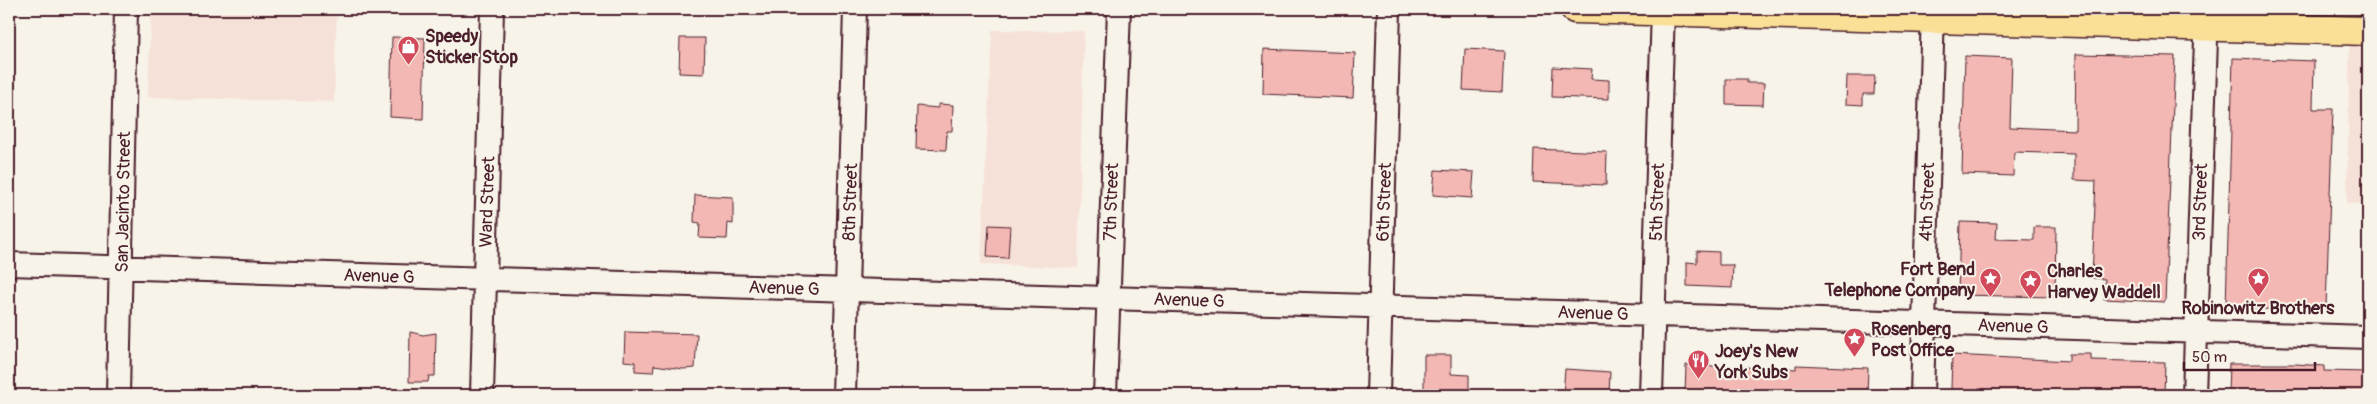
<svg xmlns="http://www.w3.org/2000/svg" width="2377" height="404" viewBox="0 0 2377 404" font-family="Pangolin,sans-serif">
  <rect width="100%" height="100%" fill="#f7f3e8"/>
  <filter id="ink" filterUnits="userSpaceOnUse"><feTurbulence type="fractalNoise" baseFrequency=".02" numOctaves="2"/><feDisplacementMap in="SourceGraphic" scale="10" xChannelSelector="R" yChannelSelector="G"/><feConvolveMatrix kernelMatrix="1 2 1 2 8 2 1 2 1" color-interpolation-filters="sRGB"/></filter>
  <g filter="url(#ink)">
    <path fill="#f6e1d8" d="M151 9H337L334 102 148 97Z
      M2350 9H2368V204H2347Z
      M992 30 1084 31 1078 268 981 264Z"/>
    <path fill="#f4b8b4" stroke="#4a1f2b" d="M392 37 425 38 423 119 390 117Z
      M680 38H705L704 74 679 73Z
      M1264 49 1355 53 1353 98 1263 94Z
      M1465 49 1504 51 1502 92 1463 90Z
      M2076 54 2175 56 2165 302 2104 299 2105 279 2092 278 2096 181 2074 180V154L2014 152 2013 176 1962 174 1965 56 2012 58 2010 127 2075 130Z
      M2233 58 2314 61 2313 109H2333L2326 307 2300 306V310L2226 308Z
      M1553 67 1592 69 1591 79 1609 80V99L1552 97Z
      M1847 76H1875L1874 94H1863V105L1846 104Z
      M1726 79H1747V83H1764L1763 105 1726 104Z
      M938 104 953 105 952 131H947L946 150 916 149 917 106 938 108Z
      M1534 149 1607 152 1606 185 1533 182Z
      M1435 170 1474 172 1472 198 1433 195Z
      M695 195 733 197V224L728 223 727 239 699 238 700 223 694 222Z
      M1960 222 1997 223 1996 239 2034 240V227H2056L2055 297 1958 295Z
      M989 225 1010 226 1008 258 987 257Z
      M1697 251 1719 252V265H1733L1732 288 1687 286V262L1697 263Z
      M410 332 423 335 436 333 435 376H429L428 382H409Z
      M625 332 697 334 695 368 683 369 654 365 653 372 635 371V362L624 361Z
      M2069 354H2091V360L2165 362 2164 395H1954V390L1951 389 1952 355 2069 361Z
      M1424 355H1451V374L1469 375V391H1424Z
      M2229 364H2296L2324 366V371L2368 372V395H2338V390L2295 389V395H2228Z
      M1686 365 1796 369V365L1868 368 1867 395H1685Z
      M1565 369 1610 372 1609 395 1563 394Z"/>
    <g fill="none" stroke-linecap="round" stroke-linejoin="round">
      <defs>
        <path id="minor" d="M9 264 2368 337
          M118 395 126 9
          M482 395 492 9
          M844 395 855 9
          M1105 395 1119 9
          M1378 395 1389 9
          M1651 395 1663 9
          M1922 395 1933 9
          M2194 395 2207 9"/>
        <path id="major" d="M1575 9 2368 31"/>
      </defs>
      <use href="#minor" stroke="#4a1f2b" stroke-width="26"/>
      <use href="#major" stroke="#4a1f2b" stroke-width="31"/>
      <use href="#minor" stroke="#f7f3e8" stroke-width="22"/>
      <use href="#major" stroke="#fadf96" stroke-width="28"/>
    </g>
  </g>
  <defs>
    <symbol id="shop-pin" viewBox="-11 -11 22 30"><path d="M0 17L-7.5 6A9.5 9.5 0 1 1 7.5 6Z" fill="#d1495b" stroke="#f7f3e8"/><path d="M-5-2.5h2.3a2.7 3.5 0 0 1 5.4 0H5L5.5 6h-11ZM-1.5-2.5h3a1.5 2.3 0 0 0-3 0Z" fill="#fff"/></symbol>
    <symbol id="sight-pin" viewBox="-11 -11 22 30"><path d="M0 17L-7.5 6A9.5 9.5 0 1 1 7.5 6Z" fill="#d1495b" stroke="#f7f3e8"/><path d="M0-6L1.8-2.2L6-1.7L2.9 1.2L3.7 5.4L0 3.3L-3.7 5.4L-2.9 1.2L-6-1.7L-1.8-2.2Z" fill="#fff"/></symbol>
    <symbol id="restaurant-pin" viewBox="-11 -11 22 30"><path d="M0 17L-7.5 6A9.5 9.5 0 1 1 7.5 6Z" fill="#d1495b" stroke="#f7f3e8"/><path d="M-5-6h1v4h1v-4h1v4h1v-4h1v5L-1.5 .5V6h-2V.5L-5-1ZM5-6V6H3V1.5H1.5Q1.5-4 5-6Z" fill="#fff"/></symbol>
  </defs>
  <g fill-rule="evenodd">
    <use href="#shop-pin" x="396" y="34" width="25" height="34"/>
    <use href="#sight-pin" x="2246" y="266" width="25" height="34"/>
    <use href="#sight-pin" x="1978" y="266" width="25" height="34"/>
    <use href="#sight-pin" x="2018" y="268" width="25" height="34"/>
    <use href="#sight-pin" x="1842" y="326" width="25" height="34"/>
    <use href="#restaurant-pin" x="1686" y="348" width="25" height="34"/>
  </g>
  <g text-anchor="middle" stroke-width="4" stroke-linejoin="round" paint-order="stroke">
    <g font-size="18" font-weight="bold" fill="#4a1f2b" stroke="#f7f3e8" text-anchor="start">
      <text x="425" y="42">Speedy<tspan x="425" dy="21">Sticker Stop</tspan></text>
      <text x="1975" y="275" text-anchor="end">Fort Bend<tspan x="1975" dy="21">Telephone Company</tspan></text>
      <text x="2047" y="277">Charles<tspan x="2047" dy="21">Harvey Waddell</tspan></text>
      <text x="2258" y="314" text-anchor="middle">Robinowitz Brothers</text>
      <text x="1871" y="335">Rosenberg<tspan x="1871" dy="21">Post Office</tspan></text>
      <text x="1715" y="357">Joey's New<tspan x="1715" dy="21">York Subs</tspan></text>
    </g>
    <g font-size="18" fill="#4a1f2b" stroke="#f7f3e8">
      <text transform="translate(123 202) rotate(-89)" y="6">San Jacinto Street</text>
      <text transform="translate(487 202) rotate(-88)" y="6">Ward Street</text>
      <text transform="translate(850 202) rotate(-88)" y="6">8th Street</text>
      <text transform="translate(1111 202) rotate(-88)" y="6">7th Street</text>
      <text transform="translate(1384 202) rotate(-88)" y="6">6th Street</text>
      <text transform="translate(1657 202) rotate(-88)" y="6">5th Street</text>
      <text transform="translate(1927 202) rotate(-88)" y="6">4th Street</text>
      <text transform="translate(2200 202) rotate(-88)" y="6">3rd Street</text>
      <text transform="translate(379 276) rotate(2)" y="6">Avenue G</text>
      <text transform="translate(784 288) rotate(2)" y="6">Avenue G</text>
      <text transform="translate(1189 300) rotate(2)" y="6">Avenue G</text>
      <text transform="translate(1593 313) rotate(2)" y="6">Avenue G</text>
      <text transform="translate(2013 326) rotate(2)" y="6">Avenue G</text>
    </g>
  </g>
  <rect width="2377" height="404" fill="none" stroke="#f7f3e8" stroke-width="30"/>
  <rect x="15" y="15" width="2347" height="374" fill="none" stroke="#4a1f2b" stroke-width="2" filter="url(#ink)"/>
  <path d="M2184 362v8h131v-8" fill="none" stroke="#4a1f2b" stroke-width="2.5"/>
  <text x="2192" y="362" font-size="15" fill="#4a1f2b" stroke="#f7f3e8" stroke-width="4" paint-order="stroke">50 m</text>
</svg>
